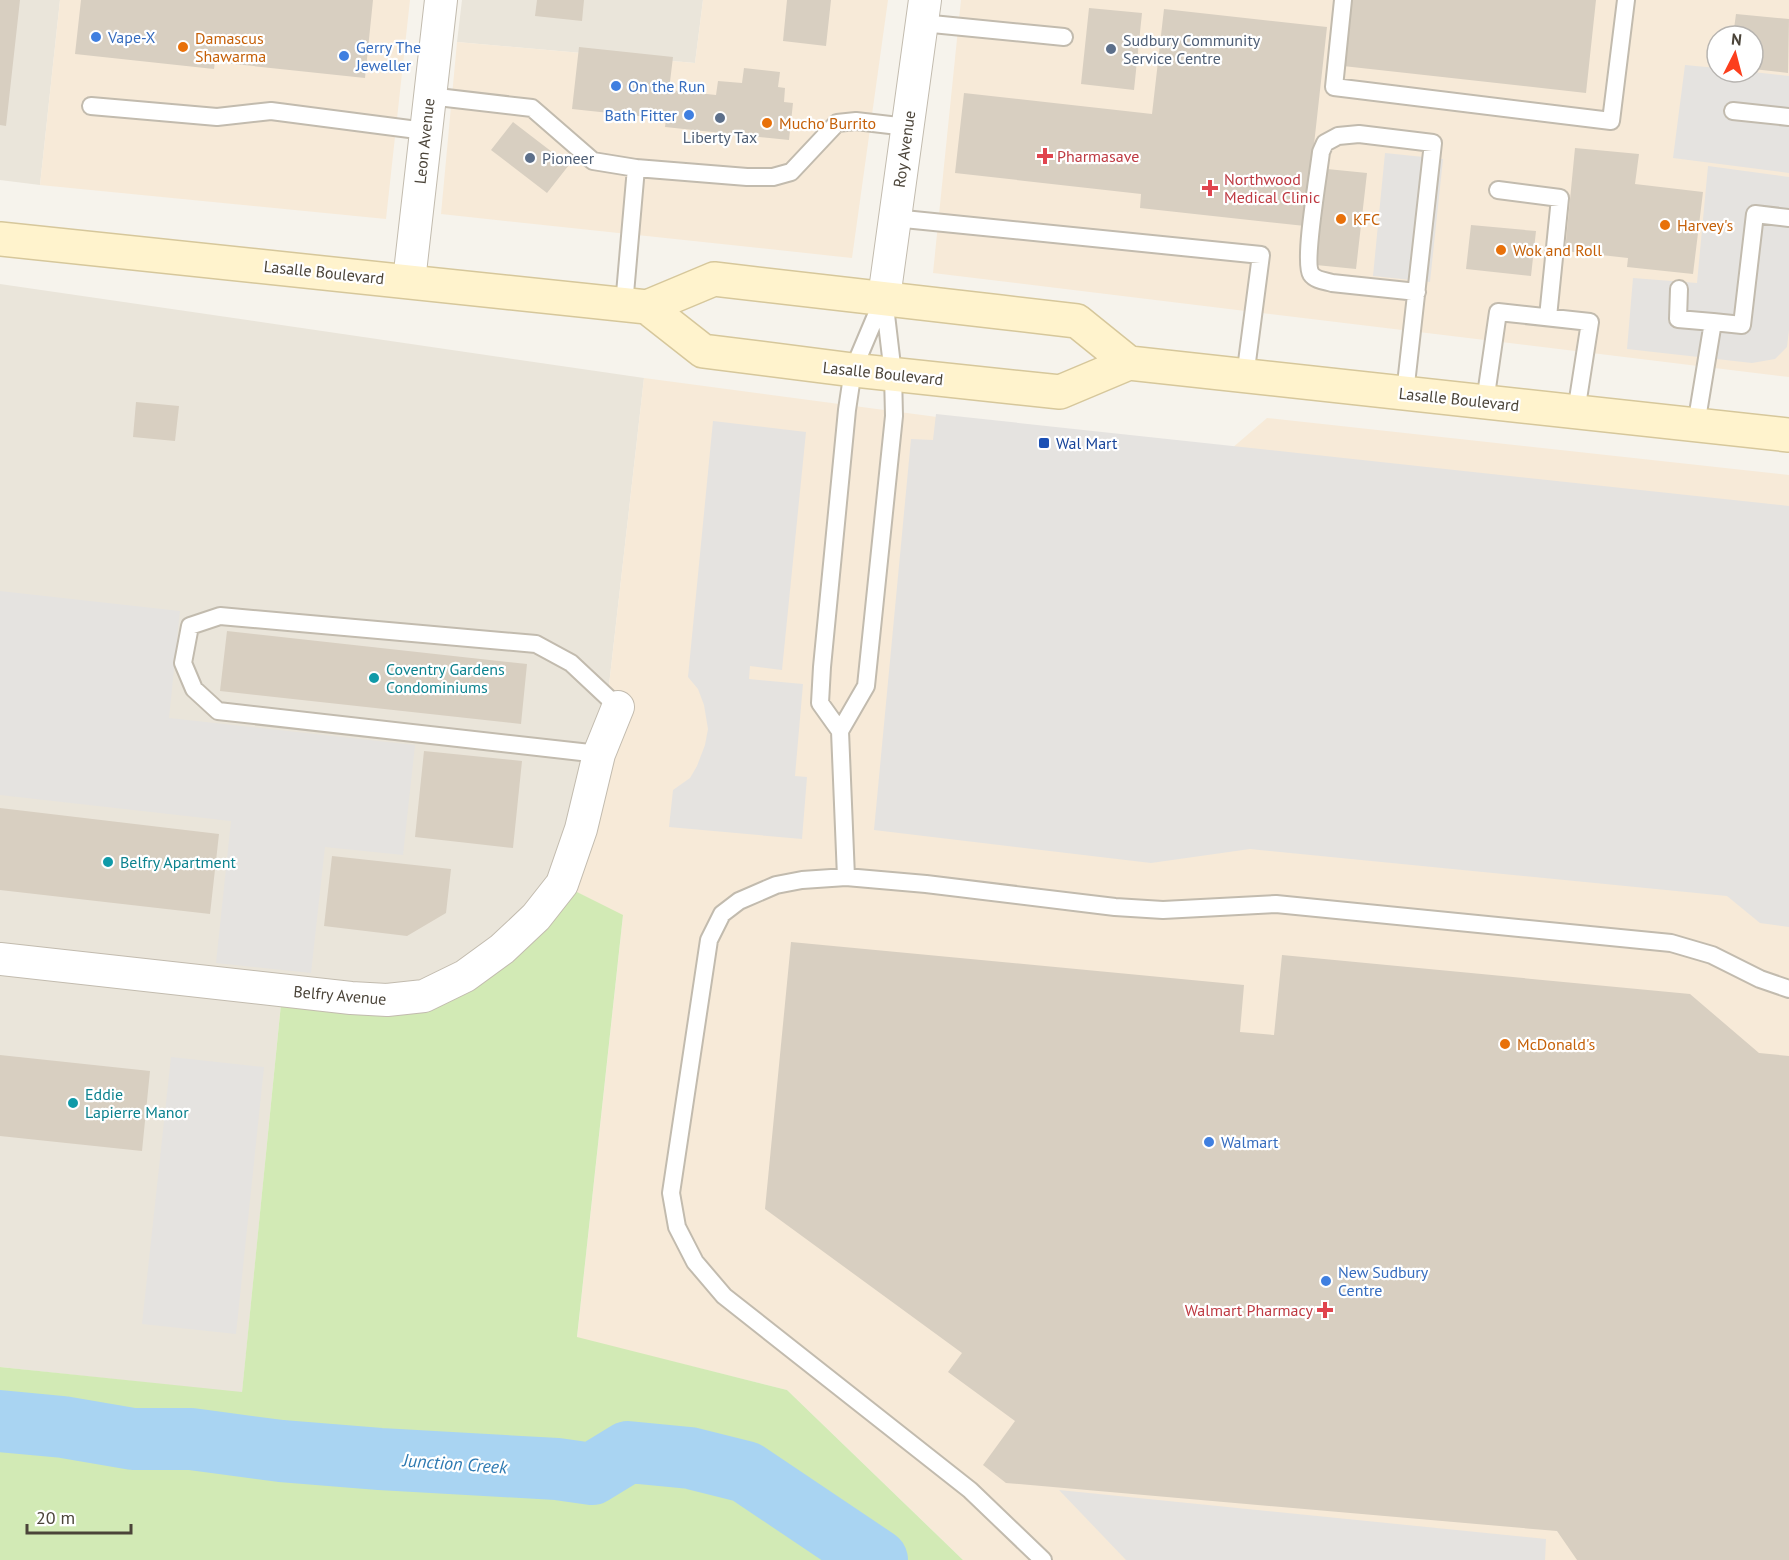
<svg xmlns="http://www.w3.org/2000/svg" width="1789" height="1560" viewBox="0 0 1789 1560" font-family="'PT Sans',sans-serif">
  <rect width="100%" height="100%" fill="#f6f3ec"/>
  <path fill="#eae5da" d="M0 0H60L40 185 0 180Z
    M462 0H703L695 63 457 42Z
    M0 284 644 378 601 755 565 886 466 979 282 994 242 1393 0 1367Z"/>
  <path fill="#f7ead8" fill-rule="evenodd" d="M60 0H410L386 219 40 185Z
    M703 0H888L852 258 441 214 457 42 695 63Z
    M961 0H1789V377L933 273ZM1717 36H1753V72H1717Z
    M644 378 1224 455 1267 418 1789 475V1560H963L787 1390 577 1338 623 916 565 886 601 755Z"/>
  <path fill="#d2eab5" d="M565 886 623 915 577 1337 787 1390 963 1560H0V1367L242 1392 282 994 425 999Z"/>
  <path fill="#e5e3e0" d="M1685 65 1717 68V72H1753L1789 76V173L1673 158Z
    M1385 153 1443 159 1430 282 1373 276Z
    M1708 166 1789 177V330L1787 347 1775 359 1752 363 1627 349 1633 278 1697 283Z
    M936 414 1789 506V927L1760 923 1727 896 1250 849 1151 863 874 830 911 439 933 440Z
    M713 421 806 432 782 670 750 666 749 679 803 684 795 776 807 777 802 839 669 827 673 790 690 778 697 766 705 745 708 729 704 705 698 689 688 677Z
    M0 591 180 611 169 718 415 745 403 855 325 847 311 973 216 963 231 821 0 795Z
    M171 1057 264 1067 236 1334 142 1324Z
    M1059 1490 1546 1539 1545 1560H1126Z"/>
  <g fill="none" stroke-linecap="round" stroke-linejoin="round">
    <path stroke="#a9d4f2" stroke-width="62" d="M0 1421 63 1427 133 1439H191L281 1451 380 1459 557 1469 592 1474 628 1452 690 1458 746 1472 877 1560"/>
  </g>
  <path fill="#d8cfc1" d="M0 0H20L6 126 0 125Z
    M81 0H373L365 78 215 62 214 69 75 54Z
    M537 0H584L582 21 535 16Z
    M787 0H831L826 46 783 41Z
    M1350 0H1596L1586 93 1343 66Z
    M1089 8 1142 13 1134 90 1081 84Z
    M1164 9 1327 27 1305 226 1140 208 1141 194 955 173 964 93 1152 114Z
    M1736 14 1789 19 1788 73 1753 69V36H1733Z
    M579 47 673 57 669 90 716 95 718 81 742 83 744 68 780 72 778 87 785 88 784 102 793 103 789 140 665 127 666 119 572 109Z
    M513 122 569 165 547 193 491 150Z
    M1575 148 1639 154 1635 184 1703 192 1693 274 1627 267 1628 258 1565 251Z
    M1327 169 1367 173 1356 269 1316 265Z
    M1471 225 1536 231 1531 276 1466 269Z
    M136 402 179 406 175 441 133 437Z
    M227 631 527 664 521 724 220 691Z
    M424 751 522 761 513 848 415 837Z
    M0 808 219 834 210 914 0 890Z
    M332 856 451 869 446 913 407 936 324 926Z
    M791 942 1244 985 1240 1032 1274 1035 1282 955 1690 994 1759 1053 1789 1056V1560H1577L1557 1531 1006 1483 983 1465 1015 1421 948 1372 962 1353 765 1209Z
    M0 1055 150 1071 142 1151 0 1136Z"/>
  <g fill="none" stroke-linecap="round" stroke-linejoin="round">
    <defs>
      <path id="lane" d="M1343 0 1334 87 1611 121 1626 0
        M922 23 1064 37
        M429 96 532 108 593 161 636 168
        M91 106 217 117 271 111 425 131
        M1733 111 1789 117
        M1498 190 1560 198 1548 317
        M894 218 1261 255 1245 377
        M1679 289 1678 319 1713 322
        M624 305 636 168 747 177H773L791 172 837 123 856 121 907 127
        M1405 393 1433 143 1359 134 1338 136 1325 143 1321 152C1319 171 1303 262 1311 274 1315 280 1325 281 1332 283L1417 292
        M1485 402 1498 312 1590 322 1576 412
        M1696 425 1713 322 1742 325 1755 214 1789 218
        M840 731 820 703 822 667 847 410 853 370 883 299
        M599 754 218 711 194 689 183 663 190 626 220 616 536 644 571 663 618 707
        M846 877 840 731 866 686 894 416 893 374 884 298
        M1043 1560 970 1490 724 1296 695 1262 677 1227 671 1193 709 940 722 914 739 901 776 885 802 880 846 877 926 884 1115 907 1163 910 1276 904 1671 943 1712 955 1760 979 1789 989"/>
      <path id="street" d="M409 281 441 0
        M884 298 925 0
        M0 959 351 998 387 1000 424 996 465 976 502 949 536 917 562 884 581 829 599 754 618 707"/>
      <path id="secondary" d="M0 239 647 307 714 279 1000 312 1077 321 1129 363
        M647 307 703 351 853 370 1060 392 1129 363 1789 435"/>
    </defs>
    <use href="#lane" stroke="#c2bbae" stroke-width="20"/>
    <use href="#street" stroke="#c2bbae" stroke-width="34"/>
    <use href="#secondary" stroke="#d6c79b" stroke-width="36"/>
    <use href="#lane" stroke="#fff" stroke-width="16"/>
    <use href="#street" stroke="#fff" stroke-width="32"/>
    <use href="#secondary" stroke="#fff3cd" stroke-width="33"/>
  </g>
  <g fill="#3f7fe0" stroke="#fff" stroke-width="2">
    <circle cx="96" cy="37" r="6"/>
    <circle cx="344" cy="56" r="6"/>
    <circle cx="616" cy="86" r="6"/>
    <circle cx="689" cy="115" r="6"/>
    <circle cx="1209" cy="1142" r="6"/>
    <circle cx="1326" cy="1281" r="6"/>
  </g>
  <g fill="#e8710a" stroke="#fff" stroke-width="2">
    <circle cx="183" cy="47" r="6"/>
    <circle cx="767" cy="123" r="6"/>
    <circle cx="1341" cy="219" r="6"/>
    <circle cx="1665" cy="225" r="6"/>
    <circle cx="1501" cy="250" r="6"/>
    <circle cx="1505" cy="1044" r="6"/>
  </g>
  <g fill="#5c6f8a" stroke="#fff" stroke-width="2">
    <circle cx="1111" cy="49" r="6"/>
    <circle cx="720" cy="118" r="6"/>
    <circle cx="530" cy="158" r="6"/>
  </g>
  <g fill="#e0444e" stroke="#fff" stroke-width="2">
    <path d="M1042 147h6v6h6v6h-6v6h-6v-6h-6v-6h6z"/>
    <path d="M1207 179h6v6h6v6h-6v6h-6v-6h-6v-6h6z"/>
    <path d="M1322 1301h6v6h6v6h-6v6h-6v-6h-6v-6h6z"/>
  </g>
  <rect fill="#1a4fb4" stroke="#fff" stroke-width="2" x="1038" y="437" width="12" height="12" rx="3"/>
  <g fill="#0f9aa8" stroke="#fff" stroke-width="2">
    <circle cx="374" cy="678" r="6"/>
    <circle cx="108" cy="862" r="6"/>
    <circle cx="73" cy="1103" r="6"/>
  </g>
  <g text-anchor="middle" stroke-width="4.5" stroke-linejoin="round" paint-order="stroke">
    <g font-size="16" fill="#366cbe" stroke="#fff" text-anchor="start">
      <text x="108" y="43">Vape-X</text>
      <text x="356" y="53">Gerry The<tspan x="356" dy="18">Jeweller</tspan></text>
      <text x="628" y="92">On the Run</text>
      <text x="677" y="121" text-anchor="end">Bath Fitter</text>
      <text x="1221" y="1148">Walmart</text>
      <text x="1338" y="1278">New Sudbury<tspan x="1338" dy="18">Centre</tspan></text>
    </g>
    <g font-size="16" fill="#c56008" stroke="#fff" text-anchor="start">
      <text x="195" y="44">Damascus<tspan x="195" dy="18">Shawarma</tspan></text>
      <text x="779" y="129">Mucho Burrito</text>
      <text x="1353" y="225">KFC</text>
      <text x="1677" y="231">Harvey's</text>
      <text x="1513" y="256">Wok and Roll</text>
      <text x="1517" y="1050">McDonald's</text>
    </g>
    <g font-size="16" fill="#4e5e75" stroke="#fff" text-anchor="start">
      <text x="1123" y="46">Sudbury Community<tspan x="1123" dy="18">Service Centre</tspan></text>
      <text x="720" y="143" text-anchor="middle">Liberty Tax</text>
      <text x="542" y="164">Pioneer</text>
    </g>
    <g font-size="16" fill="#4b4439" stroke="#fff">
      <text transform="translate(424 141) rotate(-84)" y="6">Leon Avenue</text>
      <text transform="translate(904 149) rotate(-82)" y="6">Roy Avenue</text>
      <text transform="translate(324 272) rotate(6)" y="6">Lasalle Boulevard</text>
      <text transform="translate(883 373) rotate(6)" y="6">Lasalle Boulevard</text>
      <text transform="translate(1459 399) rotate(6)" y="6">Lasalle Boulevard</text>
      <text transform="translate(340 995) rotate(5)" y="6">Belfry Avenue</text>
    </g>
    <g font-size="16" fill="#be3a42" stroke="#fff" text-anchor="start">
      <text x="1057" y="162">Pharmasave</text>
      <text x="1224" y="185">Northwood<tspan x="1224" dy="18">Medical Clinic</tspan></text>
      <text x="1313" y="1316" text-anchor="end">Walmart Pharmacy</text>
    </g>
    <g font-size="16" fill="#164399" stroke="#fff" text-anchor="start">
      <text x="1056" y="449">Wal Mart</text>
    </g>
    <g font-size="16" fill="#0d838f" stroke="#fff" text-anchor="start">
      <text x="386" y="675">Coventry Gardens<tspan x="386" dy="18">Condominiums</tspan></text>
      <text x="120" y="868">Belfry Apartment</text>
      <text x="85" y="1100">Eddie<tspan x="85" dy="18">Lapierre Manor</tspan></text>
    </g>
    <g font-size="18" font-style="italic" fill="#2e7ab2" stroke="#fff">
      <text transform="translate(455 1464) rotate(4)" y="6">Junction Creek</text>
    </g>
  </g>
  <g transform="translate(1735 54) rotate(6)"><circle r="28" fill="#ffffff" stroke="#b7b4b0" stroke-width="1.5"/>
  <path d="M0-4.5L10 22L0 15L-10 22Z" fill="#fc3f1d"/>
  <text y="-9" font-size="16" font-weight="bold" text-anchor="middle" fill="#4b4439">N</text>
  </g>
  <path d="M27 1524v9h104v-9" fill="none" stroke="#4b4439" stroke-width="3"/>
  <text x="36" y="1524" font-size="18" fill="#4b4439" stroke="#ffffff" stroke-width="4.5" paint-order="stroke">20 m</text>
</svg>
